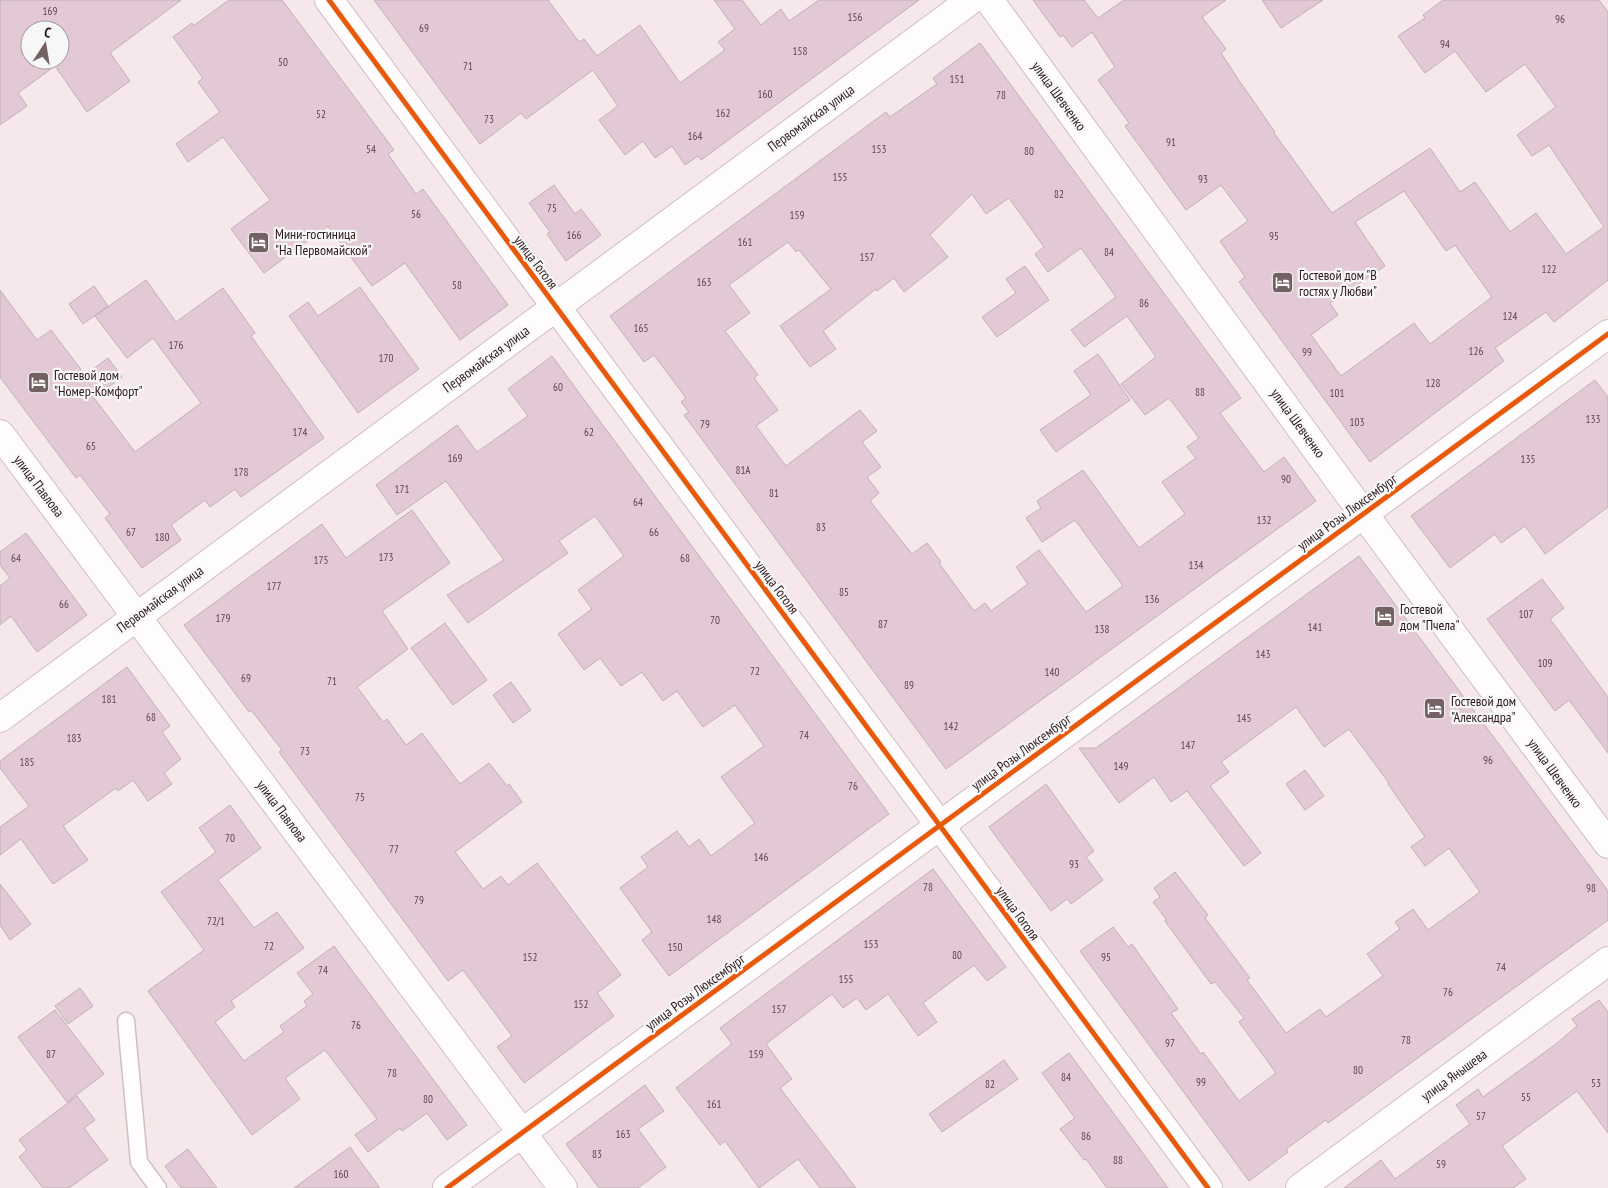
<svg xmlns="http://www.w3.org/2000/svg" width="1608" height="1188" viewBox="0 0 1608 1188" font-family="'PT Sans Narrow',sans-serif">
  <rect width="100%" height="100%" fill="#f6e8ea"/>
  <path fill="#e3c9d5" stroke="#c0b0b6" fill-rule="evenodd" d="M0 0H181L110 53 130 81 87 112 55 66 18 93 27 106 0 125ZM30 30H60V60H30Z
    M229 0H282L394 150 388 154 416 194 423 189 508 305 460 340 405 263 372 286 328 226 264 273 231 229 270 200 223 137 188 162 176 144 220 112 198 82 203 78 173 37 192 23 193 26Z
    M374 0H548L579 42 584 39 597 56 640 25 680 83 725 50 718 42 735 29 714 0H742L761 25 781 9 789 21 819 0H919L701 160 698 156 685 165 672 146 655 158 643 141 625 155 599 120 618 106 593 70 526 119 521 113 480 144Z
    M1033 0H1084L1098 18 1124 0H1226L1202 17 1226 49 1221 53 1238 79 1275 132 1274 133 1332 213 1430 148 1460 192 1475 182 1510 232 1536 213 1566 254 1604 227 1549 145 1532 156 1517 135 1556 107 1525 64 1486 92 1455 51 1425 73 1398 36 1425 18 1423 15 1443 0H1599L1608 12V280L1554 322 1546 312 1495 348 1504 361 1370 462 1239 282 1245 277 1220 241 1248 221 1221 185 1186 210 1125 126 1129 123 1098 80 1115 67 1092 32 1072 47 1063 35 1060 37ZM1404 191 1446 251 1455 245 1492 297 1430 344 1414 323 1341 376 1311 335 1338 315 1330 303 1385 266 1355 222Z
    M1262 0H1323L1281 28Z
    M980 43 1241 398 1220 413 1264 472 1284 457 1316 501 946 769 684 415 689 412 681 402 686 398 654 355 644 362 610 316 886 112 890 117 937 84 933 78ZM972 194 986 214 1009 198 1044 247 1035 254 1048 272 1081 248 1116 297 1071 330 1084 347 1127 316 1156 357 1121 384 1145 415 1169 398 1199 438 1187 447 1196 458 1162 482 1185 514 1139 548 1083 470 1037 501 1041 508 1026 518 1042 542 1075 520 1123 586 1086 612 1039 550 1016 567 1028 584 991 611 985 603 974 611 939 563 941 562 927 543 912 554 870 501 879 493 867 477 881 467 862 442 877 431 860 410 786 466 756 426 778 410 754 378 758 375 725 331 750 313 729 285 788 242 796 252 799 250 831 289 780 326 810 367 836 349 823 331 876 289 877 291 894 278 904 292 948 257 930 235Z
    M554 185 575 214 581 209 601 235 566 261 547 234 550 232 529 203Z
    M1025 266 1049 300 997 337 982 317 1016 293 1006 279Z
    M146 280 176 322 223 288 255 333 251 336 324 438 241 497 235 489 210 507 205 500 171 525 181 540 142 568 105 518 110 514 80 475 76 478 0 377V290L37 340 51 330 85 375 108 358 122 377 94 398 135 452 201 403 153 338 127 358 95 316Z
    M94 286 108 306 83 324 69 304Z
    M360 287 419 369 358 413 289 316 308 302 318 316Z
    M1098 354 1130 400 1056 452 1040 430 1091 395 1074 371Z
    M552 356 889 814 669 976 642 940 652 932 620 888 648 867 641 857 677 831 689 847 699 839 711 856 755 823 721 777 764 746 735 705 703 727 677 691 663 701 642 672 621 686 600 658 584 670 558 634 592 609 578 590 624 556 595 516 559 541 568 553 468 623 447 595 504 560 446 481 397 515 376 485 457 425 477 452 528 416 508 389Z
    M1595 380 1608 397V507L1545 554 1525 526 1501 543 1495 534 1450 568 1411 516Z
    M412 510 450 563 382 611 408 649 357 687 383 722 387 719 406 745 422 733 460 784 489 763 507 786 509 784 522 802 455 852 483 889 501 876 508 885 537 863 621 975 597 993 614 1016 524 1083 497 1047 512 1036 463 970 448 981 279 752 282 750 251 710 249 712 184 625 322 524 346 558Z
    M26 533 87 615 37 652 11 616 0 625V586L10 578 0 565V552Z
    M1359 556 1608 891V920L1328 1123 1326 1120 1286 1149 1288 1152 1249 1181 1080 951 1113 927 1128 947 1132 944 1178 1009 1171 1013 1201 1054 1203 1052 1239 1101 1276 1073 1239 1022 1244 1018 1215 982 1211 984 1165 921 1166 919 1153 902 1160 897 1154 888 1175 872 1208 915 1205 918 1250 978 1247 980 1286 1033 1320 1009 1326 1017 1383 976 1367 954 1400 929 1395 922 1413 909 1428 930 1480 892 1449 848 1425 866 1411 847 1425 837 1423 834 1388 784 1389 783 1349 729 1324 747 1296 707 1221 762 1229 772 1210 786 1261 853 1244 866 1187 791 1171 802 1154 777 1119 803 1079 748H1096Z
    M1542 579 1564 608 1550 619 1608 697V753L1569 700 1555 711 1487 619Z
    M445 623 487 680 453 705 411 648Z
    M127 667 170 726 162 732 181 759 164 773 172 784 148 801 133 780 118 791 116 788 63 826 88 860 53 884 21 839 0 855V827L29 806 0 768V761Z
    M511 682 531 710 513 723 493 695Z
    M1305 770 1324 796 1305 810 1286 784Z
    M1046 784 1094 851 1086 857 1103 880 1071 904 1067 899 1051 911 989 827Z
    M230 805 261 848 218 880 254 928 277 912 304 948 231 1001 235 1007 215 1022 244 1061 284 1032 280 1026 307 1006 304 1001 313 994 297 973 334 946 467 1125 447 1140 427 1113 402 1131 400 1128 368 1152 355 1135 377 1119 325 1050 285 1078 300 1099 252 1135 148 991 204 950 161 892 216 852 199 828Z
    M933 869 1006 967 987 981 974 965 923 1003 937 1022 918 1036 888 994 866 1010 857 998 843 1008 832 994 766 1044 792 1079 780 1088 856 1188H820L798 1159 759 1188 725 1141 720 1145 676 1088 732 1044 720 1028Z
    M0 884 31 924 10 940 0 925Z
    M80 988 93 1006 68 1024 55 1006Z
    M1599 1000 1608 1012V1133L1577 1091 1502 1146 1526 1179 1513 1188H1344L1381 1160 1395 1179 1470 1124 1456 1105 1478 1089 1483 1097 1556 1044 1577 1026 1572 1019Z
    M55 1010 104 1074 67 1102 18 1037Z
    M1069 1053 1137 1145 1168 1188H1107L1086 1159 1084 1160 1060 1129 1075 1118 1042 1073Z
    M1004 1060 1018 1079 942 1132 929 1114Z
    M645 1085 664 1111 638 1129 666 1167 638 1188H599L566 1144Z
    M77 1096 95 1120 84 1128 108 1160 69 1188H43L19 1157 27 1150 19 1140Z
    M350 1147 380 1188H294Z
    M188 1149 217 1188H181L165 1166Z"/>
  <g fill="none" stroke-linecap="round" stroke-linejoin="round">
    <defs>
      <path id="service" d="M126 1021 139 1162 158 1188"/>
      <path id="minor" d="M989 0 1343 486 1608 844
        M0 434 563 1188
        M447 1188 1608 334
        M1300 1188 1608 961"/>
      <path id="tertiary" d="M329 0 1208 1188
        M0 718 971 0"/>
    </defs>
    <use href="#service" stroke="#d0bec1" stroke-width="19"/>
    <use href="#minor" stroke="#d0bec1" stroke-width="30"/>
    <use href="#tertiary" stroke="#d0bec1" stroke-width="30"/>
    <use href="#service" stroke="#fefcfc" stroke-width="16"/>
    <use href="#minor" stroke="#fefcfc" stroke-width="28"/>
    <use href="#tertiary" stroke="#fefcfc" stroke-width="28"/>
    <defs>
      <path id="cycleway" d="M329 0 1208 1188
        M447 1188 1608 334"/>
    </defs>
    <use href="#cycleway" stroke="#f7f7f7" stroke-width="8"/>
    <use href="#cycleway" stroke="#e8590c" stroke-width="5"/>
  </g>
  <defs>
    <symbol id="hotel-square" viewBox="-11 -11 22 22"><rect x="-9" y="-9" width="18" height="18" rx="4" fill="#746164" stroke="#f7f7f7"/><path d="M-6-4.5h1.5V1H6V5H4.5V3h-9V5H-6ZM-4 0a1.8 1.8 0 1 1 3.6 0ZM.5 0V-2.5h3Q6-2.5 6 0Z" fill="#fff"/></symbol>
  </defs>
  <g fill-rule="evenodd">
    <use href="#hotel-square" x="246" y="230" width="25" height="25"/>
    <use href="#hotel-square" x="1270" y="270" width="25" height="25"/>
    <use href="#hotel-square" x="26" y="370" width="25" height="25"/>
    <use href="#hotel-square" x="1372" y="604" width="25" height="25"/>
    <use href="#hotel-square" x="1422" y="696" width="25" height="25"/>
  </g>
  <g text-anchor="middle" stroke-width="4.5" stroke-linejoin="round" paint-order="stroke">
    <g font-size="11" fill="#5b444a">
      <text x="50" y="15">169</text>
      <text x="855" y="21">156</text>
      <text x="1560" y="23">96</text>
      <text x="424" y="32">69</text>
      <text x="1445" y="48">94</text>
      <text x="800" y="55">158</text>
      <text x="283" y="66">50</text>
      <text x="468" y="70">71</text>
      <text x="957" y="83">151</text>
      <text x="765" y="98">160</text>
      <text x="1001" y="99">78</text>
      <text x="723" y="117">162</text>
      <text x="321" y="118">52</text>
      <text x="489" y="123">73</text>
      <text x="695" y="140">164</text>
      <text x="1171" y="146">91</text>
      <text x="371" y="153">54</text>
      <text x="879" y="153">153</text>
      <text x="1029" y="155">80</text>
      <text x="840" y="181">155</text>
      <text x="1203" y="183">93</text>
      <text x="1059" y="198">82</text>
      <text x="552" y="212">75</text>
      <text x="416" y="218">56</text>
      <text x="797" y="219">159</text>
      <text x="574" y="239">166</text>
      <text x="1274" y="240">95</text>
      <text x="745" y="246">161</text>
      <text x="1109" y="256">84</text>
      <text x="867" y="261">157</text>
      <text x="1549" y="273">122</text>
      <text x="704" y="286">163</text>
      <text x="457" y="289">58</text>
      <text x="1144" y="307">86</text>
      <text x="1510" y="320">124</text>
      <text x="641" y="332">165</text>
      <text x="176" y="349">176</text>
      <text x="1476" y="355">126</text>
      <text x="1307" y="356">99</text>
      <text x="386" y="362">170</text>
      <text x="1433" y="387">128</text>
      <text x="558" y="391">60</text>
      <text x="1200" y="396">88</text>
      <text x="1337" y="397">101</text>
      <text x="1593" y="423">133</text>
      <text x="1357" y="426">103</text>
      <text x="705" y="428">79</text>
      <text x="300" y="436">174</text>
      <text x="589" y="436">62</text>
      <text x="91" y="450">65</text>
      <text x="455" y="462">169</text>
      <text x="1528" y="463">135</text>
      <text x="743" y="474">81А</text>
      <text x="241" y="476">178</text>
      <text x="1286" y="483">90</text>
      <text x="402" y="493">171</text>
      <text x="774" y="497">81</text>
      <text x="638" y="506">64</text>
      <text x="1264" y="524">132</text>
      <text x="821" y="531">83</text>
      <text x="131" y="536">67</text>
      <text x="654" y="536">66</text>
      <text x="162" y="541">180</text>
      <text x="386" y="561">173</text>
      <text x="16" y="562">64</text>
      <text x="685" y="562">68</text>
      <text x="321" y="564">175</text>
      <text x="1196" y="569">134</text>
      <text x="274" y="590">177</text>
      <text x="844" y="596">85</text>
      <text x="1152" y="603">136</text>
      <text x="64" y="608">66</text>
      <text x="1526" y="618">107</text>
      <text x="223" y="622">179</text>
      <text x="715" y="624">70</text>
      <text x="883" y="628">87</text>
      <text x="1315" y="631">141</text>
      <text x="1102" y="633">138</text>
      <text x="1263" y="658">143</text>
      <text x="1545" y="667">109</text>
      <text x="755" y="675">72</text>
      <text x="1052" y="676">140</text>
      <text x="246" y="682">69</text>
      <text x="332" y="685">71</text>
      <text x="909" y="689">89</text>
      <text x="109" y="703">181</text>
      <text x="151" y="721">68</text>
      <text x="1244" y="722">145</text>
      <text x="951" y="730">142</text>
      <text x="804" y="739">74</text>
      <text x="74" y="742">183</text>
      <text x="1188" y="749">147</text>
      <text x="305" y="755">73</text>
      <text x="1488" y="764">96</text>
      <text x="27" y="766">185</text>
      <text x="1121" y="770">149</text>
      <text x="853" y="790">76</text>
      <text x="360" y="801">75</text>
      <text x="230" y="842">70</text>
      <text x="394" y="853">77</text>
      <text x="761" y="861">146</text>
      <text x="1074" y="868">93</text>
      <text x="928" y="891">78</text>
      <text x="1591" y="892">98</text>
      <text x="419" y="904">79</text>
      <text x="714" y="923">148</text>
      <text x="216" y="925">72/1</text>
      <text x="871" y="948">153</text>
      <text x="269" y="950">72</text>
      <text x="675" y="951">150</text>
      <text x="957" y="959">80</text>
      <text x="530" y="961">152</text>
      <text x="1106" y="961">95</text>
      <text x="1501" y="971">74</text>
      <text x="323" y="974">74</text>
      <text x="846" y="983">155</text>
      <text x="1448" y="996">76</text>
      <text x="581" y="1008">152</text>
      <text x="779" y="1013">157</text>
      <text x="356" y="1029">76</text>
      <text x="1406" y="1044">78</text>
      <text x="1170" y="1047">97</text>
      <text x="51" y="1058">87</text>
      <text x="756" y="1058">159</text>
      <text x="1358" y="1074">80</text>
      <text x="392" y="1077">78</text>
      <text x="1066" y="1081">84</text>
      <text x="1201" y="1086">99</text>
      <text x="1596" y="1087">53</text>
      <text x="990" y="1088">82</text>
      <text x="1526" y="1101">55</text>
      <text x="428" y="1103">80</text>
      <text x="714" y="1108">161</text>
      <text x="1481" y="1120">57</text>
      <text x="623" y="1138">163</text>
      <text x="1086" y="1140">86</text>
      <text x="597" y="1158">83</text>
      <text x="1118" y="1164">88</text>
      <text x="1441" y="1168">59</text>
      <text x="341" y="1178">160</text>
    </g>
    <g font-size="14" fill="#2e181c" stroke="#f7f7f7">
      <text transform="translate(1059 96) rotate(54)" y="5">улица Шевченко</text>
      <text transform="translate(811 118) rotate(-36)" y="5">Первомайская улица</text>
      <text transform="translate(536 262) rotate(53)" y="5">улица Гоголя</text>
      <text transform="translate(486 359) rotate(-36)" y="5">Первомайская улица</text>
      <text transform="translate(1298 423) rotate(54)" y="5">улица Шевченко</text>
      <text transform="translate(39 486) rotate(53)" y="5">улица Павлова</text>
      <text transform="translate(1347 512) rotate(-36)" y="5">улица Розы Люксембург</text>
      <text transform="translate(777 587) rotate(53)" y="5">улица Гоголя</text>
      <text transform="translate(160 599) rotate(-36)" y="5">Первомайская улица</text>
      <text transform="translate(1021 752) rotate(-36)" y="5">улица Розы Люксембург</text>
      <text transform="translate(1555 773) rotate(54)" y="5">улица Шевченко</text>
      <text transform="translate(282 811) rotate(53)" y="5">улица Павлова</text>
      <text transform="translate(1018 913) rotate(54)" y="5">улица Гоголя</text>
      <text transform="translate(695 992) rotate(-36)" y="5">улица Розы Люксембург</text>
      <text transform="translate(1454 1075) rotate(-36)" y="5">улица Янышева</text>
    </g>
    <g font-size="14" fill="#2e181c" stroke="#f7f7f7" text-anchor="start">
      <text x="275" y="239">Мини-гостиница<tspan x="275" dy="16">"На Первомайской"</tspan></text>
      <text x="1299" y="280">Гостевой дом "В<tspan x="1299" dy="16">гостях у Любви"</tspan></text>
      <text x="54" y="380">Гостевой дом<tspan x="54" dy="16">"Номер-Комфорт"</tspan></text>
      <text x="1400" y="614">Гостевой<tspan x="1400" dy="16">дом "Пчела"</tspan></text>
      <text x="1451" y="706">Гостевой дом<tspan x="1451" dy="16">"Александра"</tspan></text>
    </g>
  </g>
  <g transform="translate(45 45) rotate(12)"><circle r="24" fill="#f7f7f7" stroke="#a79e9f"/>
  <path d="M0-4L9 19L0 12L-9 19Z" fill="#746164"/>
  <text y="-8" font-size="14" font-weight="bold" text-anchor="middle" fill="#2e181c">С</text>
  </g>
</svg>
